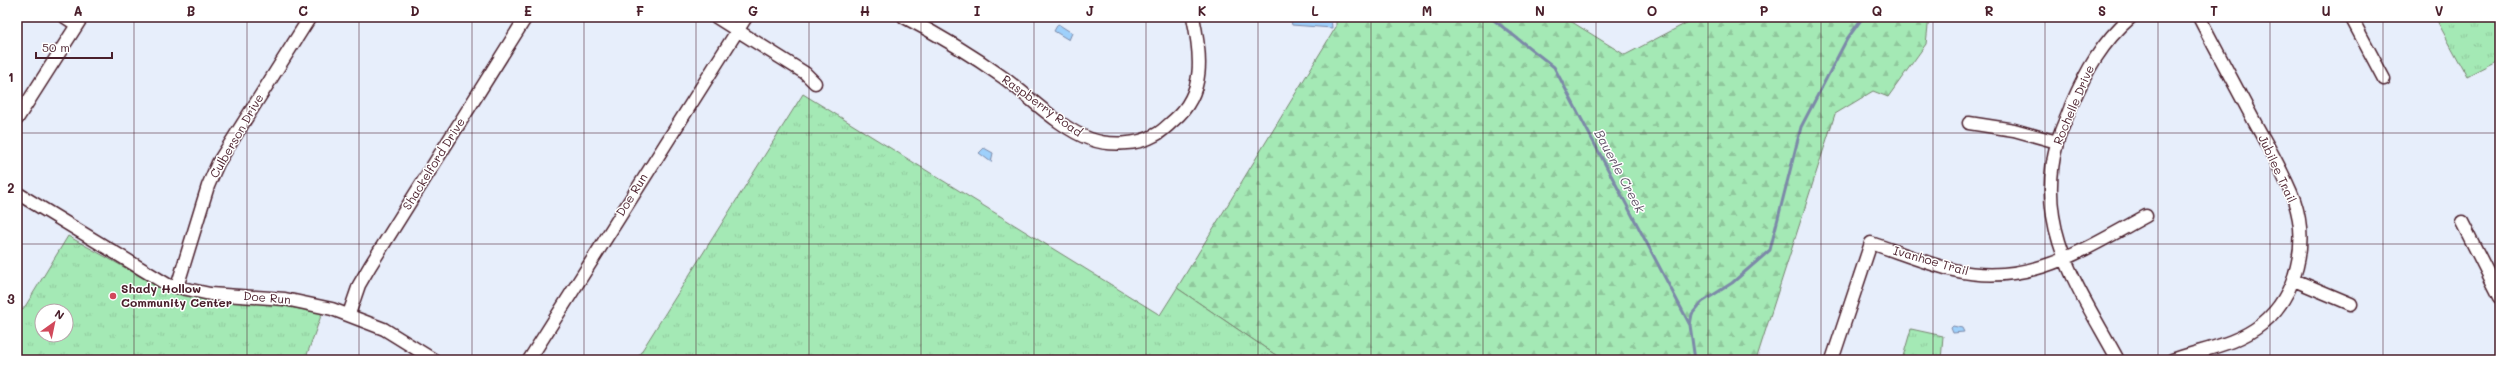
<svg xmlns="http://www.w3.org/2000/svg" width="2517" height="377" viewBox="0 0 2517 377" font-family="Mali,sans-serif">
  <defs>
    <pattern id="forest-firs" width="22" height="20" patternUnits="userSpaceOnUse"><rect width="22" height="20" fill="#a4e9b5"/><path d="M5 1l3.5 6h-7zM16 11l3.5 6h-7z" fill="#8fc79c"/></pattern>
    <pattern id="park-tufts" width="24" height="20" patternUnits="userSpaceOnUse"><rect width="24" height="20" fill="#a4e9b5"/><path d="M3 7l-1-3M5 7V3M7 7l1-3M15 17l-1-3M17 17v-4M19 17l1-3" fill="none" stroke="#8fc79c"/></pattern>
  </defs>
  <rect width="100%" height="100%" fill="#e7eefb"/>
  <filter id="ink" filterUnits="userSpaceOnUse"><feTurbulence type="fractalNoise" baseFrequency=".025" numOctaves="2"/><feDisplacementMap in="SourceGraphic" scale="8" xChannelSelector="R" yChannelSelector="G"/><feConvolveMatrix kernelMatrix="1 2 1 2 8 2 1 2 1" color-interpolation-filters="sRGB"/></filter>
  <g filter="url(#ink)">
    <path fill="url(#forest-firs)" stroke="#778470" d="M1336 17H1564L1625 55 1698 17H1929L1926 44 1888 97 1873 91 1835 114 1756 360H1283L1177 288 1336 27Z"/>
    <path fill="url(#park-tufts)" stroke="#778470" fill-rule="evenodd" d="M2435 17H2497L2500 23V59L2467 76Z
      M803 94 1160 315 1177 288 1283 360H636Z
      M68 236 149 281 322 313 305 360H17V316L26 305ZM42 311H66V335H42Z
      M1911 329 1943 336 1941 360H1902Z"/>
    <path fill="#9ed0fb" stroke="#7c89a8" d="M1290 17H1331L1332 28 1292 25Z
      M1058 24 1072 33 1069 40 1054 31Z
      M984 148 993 153 991 162 979 153Z
      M1953 326 1962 328 1964 332 1953 333 1951 328Z"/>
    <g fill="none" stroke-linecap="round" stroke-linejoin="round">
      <path stroke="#7c89a8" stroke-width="3" d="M1490 17 1554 67 1690 325 1695 360
        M1690 325 1692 314 1702 302 1732 283 1770 250 1801 127 1847 39 1863 17"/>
      <defs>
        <path id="street" d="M65 17 77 25
          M716 17 805 73 815 83
          M904 17C939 35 972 55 1004 78 1030 97 1061 129 1090 139 1109 146 1138 145 1155 135 1162 132 1168 125 1174 120 1206 93 1201 54 1193 17
          M2351 17 2384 79
          M17 119 82 17
          M1969 123 2014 130 2057 142
          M17 193 168 285 210 294 285 299 332 309 384 329 434 360
          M2462 222 2500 297
          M2294 280 2351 304
          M177 287 208 186 218 163 310 17
          M349 314 359 285 370 266 526 17
          M529 360 746 17
          M1832 360 1871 243C1898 252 1925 263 1953 270 2029 288 2083 250 2146 216
          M2118 360C2079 288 2034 229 2057 143 2060 131 2067 118 2071 106 2086 71 2102 42 2131 17
          M2172 360C2203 349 2236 345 2262 324 2297 295 2309 243 2294 200 2284 173 2268 147 2254 121 2236 87 2217 52 2199 17"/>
      </defs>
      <use href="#street" stroke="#4a1f2b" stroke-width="15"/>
      <use href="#street" stroke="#fff" stroke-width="12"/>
    </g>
  </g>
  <path fill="none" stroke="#4a1f2b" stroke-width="1" stroke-opacity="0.55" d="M134 17V360M247 17V360M359 17V360M472 17V360M584 17V360M696 17V360M809 17V360M921 17V360M1034 17V360M1146 17V360M1258 17V360M1371 17V360M1483 17V360M1596 17V360M1708 17V360M1821 17V360M1933 17V360M2045 17V360M2158 17V360M2270 17V360M2383 17V360M17 133H2500M17 244H2500"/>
  <circle fill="#d1495b" stroke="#fff" stroke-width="1.5" cx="113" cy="296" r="4"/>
  <g text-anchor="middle" stroke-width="3" stroke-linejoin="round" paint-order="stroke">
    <g font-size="12" fill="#4a1f2b" stroke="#fff">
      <text transform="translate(2074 105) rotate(-67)" y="4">Rochelle Drive</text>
      <text transform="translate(1042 106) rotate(36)" y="4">Raspberry Road</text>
      <text transform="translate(237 136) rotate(-60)" y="4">Culberson Drive</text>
      <text transform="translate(434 164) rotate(-58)" y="4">Shackelford Drive</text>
      <text transform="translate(2277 169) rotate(65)" y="4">Jubilee Trail</text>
      <text transform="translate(632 195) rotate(-58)" y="4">Doe Run</text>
      <text transform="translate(1931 261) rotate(16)" y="4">Ivanhoe Trail</text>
      <text transform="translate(267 298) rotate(5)" y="4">Doe Run</text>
    </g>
    <g font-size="12" font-weight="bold" fill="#4a1f2b" stroke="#fff" text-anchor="start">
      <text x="121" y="293">Shady Hollow<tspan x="121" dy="14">Community Center</tspan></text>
    </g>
    <g font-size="13" font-style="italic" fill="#635469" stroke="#fff">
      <text transform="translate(1620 171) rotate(62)" y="5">Bauerle Creek</text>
    </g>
  </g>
  <rect width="2517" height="377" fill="none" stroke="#fff" stroke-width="44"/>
  <g transform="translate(54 323) rotate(33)"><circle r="19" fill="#ffffff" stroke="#b7a5aa"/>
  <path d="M0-3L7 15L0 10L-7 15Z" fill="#d1495b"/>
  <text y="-6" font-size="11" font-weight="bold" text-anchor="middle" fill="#4a1f2b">N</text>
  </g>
  <path d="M36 52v6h76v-6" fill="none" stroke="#4a1f2b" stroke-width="2"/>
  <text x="42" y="52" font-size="12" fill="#4a1f2b" stroke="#ffffff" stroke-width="3" paint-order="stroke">50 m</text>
  <rect x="22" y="22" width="2473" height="333" fill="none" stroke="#4a1f2b" stroke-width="1.5"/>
  <g font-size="13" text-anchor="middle" font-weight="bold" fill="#4a1f2b">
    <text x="78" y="16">A</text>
    <text x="191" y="16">B</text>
    <text x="303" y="16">C</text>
    <text x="415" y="16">D</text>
    <text x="528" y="16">E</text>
    <text x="640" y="16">F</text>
    <text x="753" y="16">G</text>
    <text x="865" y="16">H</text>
    <text x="977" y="16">I</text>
    <text x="1090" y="16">J</text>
    <text x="1202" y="16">K</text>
    <text x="1315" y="16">L</text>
    <text x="1427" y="16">M</text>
    <text x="1540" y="16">N</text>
    <text x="1652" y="16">O</text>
    <text x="1764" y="16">P</text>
    <text x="1877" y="16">Q</text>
    <text x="1989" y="16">R</text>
    <text x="2102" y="16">S</text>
    <text x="2214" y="16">T</text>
    <text x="2326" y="16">U</text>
    <text x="2439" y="16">V</text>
    <text x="11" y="82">1</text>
    <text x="11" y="193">2</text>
    <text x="11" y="304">3</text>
  </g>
</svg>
